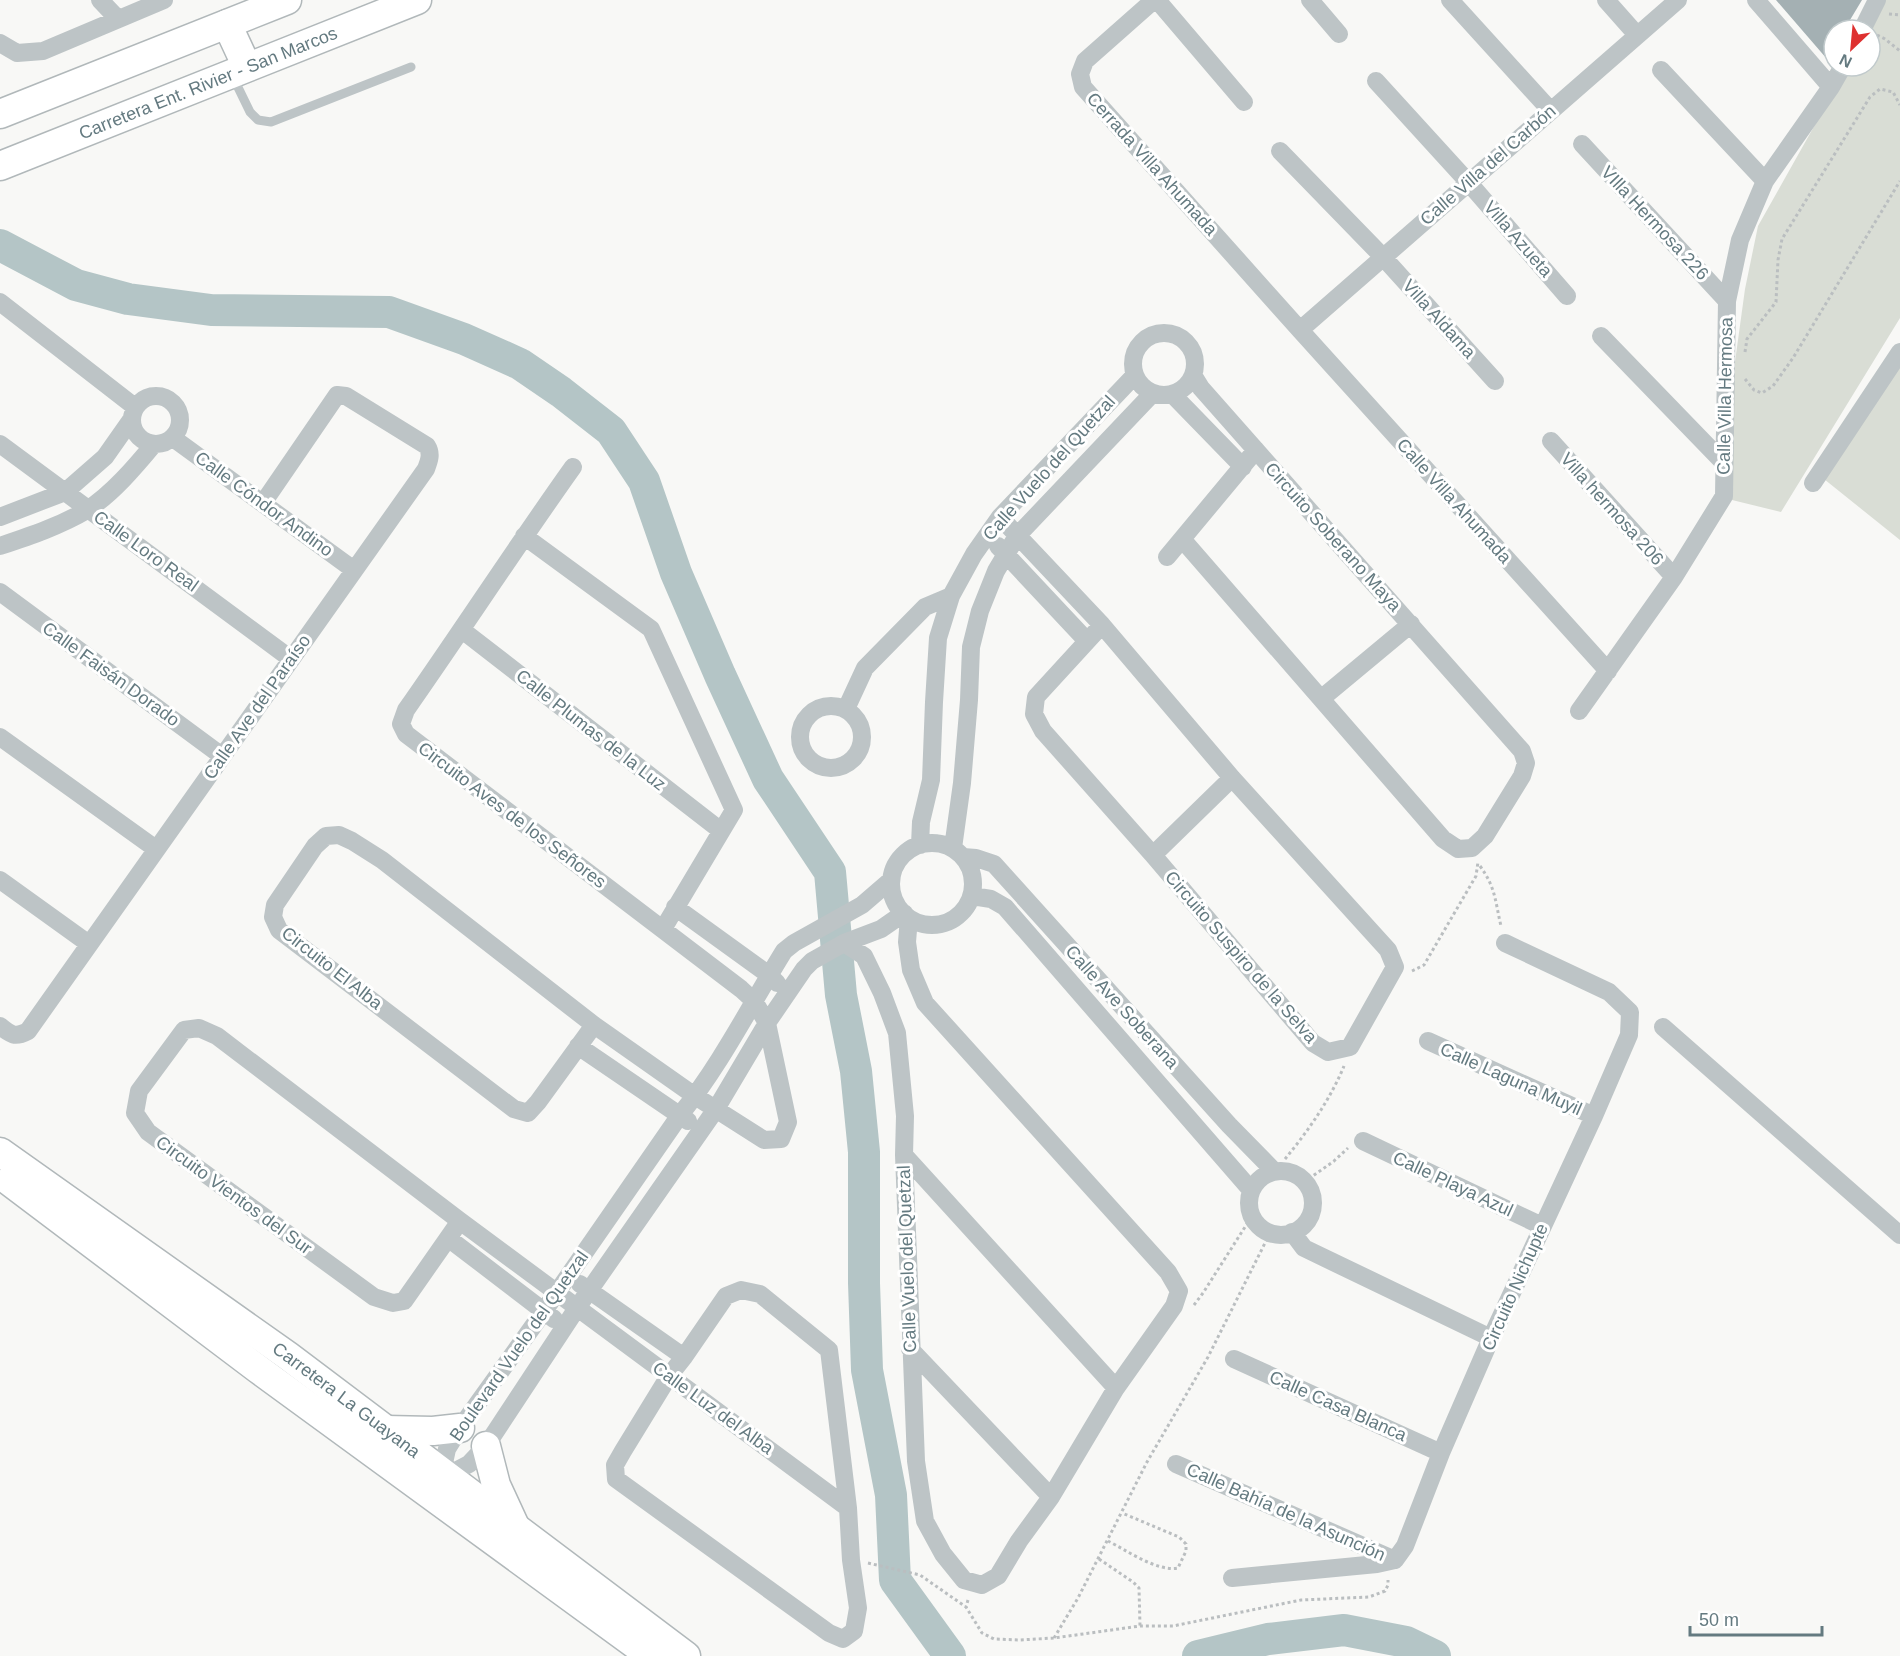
<svg xmlns="http://www.w3.org/2000/svg" width="1900" height="1656" viewBox="0 0 1900 1656" font-family="Arial,sans-serif">
  <rect width="100%" height="100%" fill="#f8f8f6"/>
  <path fill="#d9ddd5" d="M1885 0H1900V318L1781 512 1732 500 1731 459 1734 369 1745 289 1758 226 1848 66H1870V30Z
    M1900 358V540L1819 475Z"/>
  <g fill="none" stroke-linecap="round" stroke-linejoin="round">
    <path stroke="#b4c5c6" stroke-width="32" d="M0 245 76 285 128 299 211 310 389 312 464 339 520 364 561 392 611 431 644 481 676 573 720 675 768 779 830 872 841 995 856 1071 864 1152V1283L867 1370 891 1495 895 1580 950 1656
      M1198 1656 1268 1639 1344 1630 1406 1642 1435 1656"/>
  </g>
  <path fill="#a4b0b3" d="M1776 0H1862L1844 30H1834V47L1827 59Z"/>
  <g fill="none" stroke-linecap="round" stroke-linejoin="round">
    <defs>
      <g id="primary">
        <path d="M227 24 247 67"/>
        <path d="M0 114 287 0"/>
        <path id="s1" d="M0 166 417 0"/>
        <path id="s2" d="M0 1152 288 1356 686 1656"/>
        <path d="M9 1181 258 1369 651 1656"/>
        <path d="M386 1430 433 1431 460 1428"/>
        <path d="M486 1446 496 1485 514 1524"/>
      </g>
    </defs>
    <use href="#primary" stroke="#b1b8ba" stroke-width="31"/>
    <path stroke="#babec0" stroke-width="3" stroke-dasharray="3 3" stroke-linecap="butt" d="M1889 14 1900 15
      M1877 35 1885 39 1900 51
      M1745 352 1747 339 1776 302 1778 260 1782 239 1870 97 1880 89 1893 92 1900 105
      M1745 379 1754 390 1762 393 1773 386 1793 358 1900 181
      M1480 866C1496 888 1495 901 1501 926
      M1412 971 1424 965 1476 876 1478 862
      M1285 1159C1308 1131 1330 1100 1344 1066
      M1297 1175 1310 1178 1334 1161 1348 1148
      M1194 1305 1203 1293 1252 1216
      M1108 1541C1126 1550 1157 1572 1178 1568L1186 1551V1544L1179 1537 1122 1513
      M1099 1559 1133 1582 1139 1588 1140 1626
      M868 1563 920 1575 966 1607
      M968 1600 966 1607 982 1633 994 1639 1019 1640 1054 1638 1140 1626H1173L1301 1600 1369 1597 1385 1591 1388 1585V1580
      M1054 1638 1078 1598 1147 1462 1208 1357 1270 1233"/>
    <path stroke="#bdc4c6" stroke-width="9" d="M232 75 250 112 258 120 271 122 411 67"/>
    <path stroke="#bdc4c6" stroke-width="18" d="M100 0 118 19
      M1154 0 1085 61 1080 74 1083 87 1300 330 1608 671
      M1157 0 1244 102
      M1310 0 1339 34
      M1450 0 1551 111
      M1606 0 1637 35
      M1756 0 1831 87
      M1862 30 1877 0
      M0 43 17 53 43 51 164 0
      M1661 70 1765 181
      M1376 81 1469 183 1567 296
      M1582 144 1727 301
      M1280 151 1383 257 1495 381
      M0 302 135 407
      M1300 330 1678 0
      M1133 364a31 31 0 1 1 62 0a31 31 0 1 1-62 0Z
      M1601 336 1724 463
      M1172 394 1243 467
      M132 420a24 24 0 1 1 48 0a24 24 0 1 1-48 0Z
      M173 438 354 570
      M1551 441 1674 577
      M0 444 291 659
      M573 467C516 547 462 630 406 710L401 724 406 734 741 989 754 1001 767 1023 788 1122 781 1139 764 1140 695 1096 594 1025 382 860 352 841 339 835 326 836 315 846 275 905 273 917 279 930 514 1109 528 1113 538 1102 594 1025
      M1813 483 1900 352
      M0 517 65 492 105 457 131 420
      M1000 517 1102 625 1232 778 1388 950 1395 967 1350 1047 1328 1052 1313 1043 1153 855 1043 731 1034 714 1036 697 1102 625
      M524 536 651 629 734 810 663 929
      M1182 539 1443 839 1458 849 1472 848 1485 836 1522 776 1526 763 1522 751 1201 388 1193 375
      M0 546C30 536 60 526 87 510 112 494 135 467 154 444
      M998 546 1087 641
      M1167 557 1256 450
      M0 592 222 756
      M462 630 720 830
      M1322 698 1411 624
      M800 737a31 31 0 1 1 62 0a31 31 0 1 1-62 0Z
      M846 709 865 668 925 607 951 596
      M1579 711 1674 577 1724 496 1727 301 1740 240 1765 181 1831 87 1843 66
      M0 737 156 849
      M891 884a41 41 0 1 1 82 0a41 41 0 1 1-82 0Z
      M920 845 921 822 931 780 934 702 938 638 951 596 974 554 1000 517 1135 375
      M953 848 962 783 969 700 971 647 980 611 996 571 1017 536 1153 393
      M1153 855 1232 778
      M963 857 976 858 994 864 1229 1125 1274 1171
      M0 880 89 944
      M891 880 862 905 794 943 784 951C750 1006 721 1064 680 1115L544 1311 460 1428 447 1449 444 1463 446 1476 469 1464 486 1446 577 1308 716 1109 767 1023 804 969 812 961 844 943 881 929 904 913
      M972 896 991 899 1005 907 1251 1190
      M675 907 769 975 777 983
      M844 943 864 956 882 993 897 1033 905 1116 904 1155 916 1461 925 1521 943 1554 964 1580 982 1585 998 1576 1019 1541 1051 1497 1116 1388 1174 1306 1179 1291 1168 1272 925 1003 911 970 907 942 909 918
      M0 1026C11 1035 15 1038 28 1031L426 469C429 461 432 454 427 446L346 396 337 395 263 503
      M1663 1027 1900 1235
      M1428 1041 1594 1116
      M578 1046 688 1121
      M1363 1141 1542 1226
      M904 1155 1116 1388
      M1249 1203a32 32 0 1 1 64 0a32 32 0 1 1-64 0Z
      M460 1221 404 1301 393 1303 374 1297 148 1132 135 1113 139 1091 184 1030 199 1028 217 1036 460 1221 848 1508
      M1292 1232 1304 1248 1491 1338
      M448 1238 554 1319
      M580 1284 684 1357
      M741 1290 760 1294 829 1350 848 1508 851 1560 858 1608 854 1631 843 1639 829 1633 616 1479 615 1465 623 1451 669 1376 684 1357 726 1296Z
      M910 1349 1051 1497
      M1234 1359 1441 1453
      M1176 1464 1395 1560
      M1395 1560 1405 1546 1441 1453 1491 1338 1594 1116 1629 1035 1630 1012 1609 992 1505 943
      M1232 1578 1377 1564 1395 1560"/>
    <use href="#primary" stroke="#fff" stroke-width="28"/>
  </g>
  <g text-anchor="middle" stroke-width="6" stroke-linejoin="round" paint-order="stroke">
    <g font-size="18" fill="#647a80" stroke="#fff">
      <text dy="6" stroke="none"><textPath href="#s1" startOffset="224">Carretera Ent. Rivier - San Marcos</textPath></text>
      <text transform="translate(1152 164) rotate(48)" y="6">Cerrada Villa Ahumada</text>
      <text transform="translate(1488 165) rotate(-41)" y="6">Calle Villa del Carbón</text>
      <text transform="translate(1655 223) rotate(47)" y="6">VIlla Hermosa 226</text>
      <text transform="translate(1518 239) rotate(49)" y="6">Villa Azueta</text>
      <text transform="translate(1439 319) rotate(48)" y="6">Villa Aldama</text>
      <text transform="translate(1725 396) rotate(-89)" y="6">Calle Villa Hermosa</text>
      <text transform="translate(1049 468) rotate(-48)" y="6">Calle Vuelo del Quetzal</text>
      <text transform="translate(1454 501) rotate(48)" y="6">Calle Villa Ahumada</text>
      <text transform="translate(264 504) rotate(36)" y="6">Calle Cóndor Andino</text>
      <text transform="translate(1612 509) rotate(48)" y="6">Villa hermosa 206</text>
      <text transform="translate(1333 537) rotate(48)" y="6">Circuito Soberano Maya</text>
      <text transform="translate(146 551) rotate(36)" y="6">Calle Loro Real</text>
      <text transform="translate(111 674) rotate(36)" y="6">Calle Faisán Dorado</text>
      <text transform="translate(257 707) rotate(-55)" y="6">Calle Ave del Paraíso</text>
      <text transform="translate(591 730) rotate(38)" y="6">Calle Plumas de la Luz</text>
      <text transform="translate(512 815) rotate(37)" y="6">Circuito Aves de los Señores</text>
      <text transform="translate(1241 957) rotate(49)" y="6">Circuito Suspiro de la Selva</text>
      <text transform="translate(332 968) rotate(38)" y="6">Circuito El Alba</text>
      <text transform="translate(1122 1007) rotate(48)" y="6">Calle Ave Soberana</text>
      <text transform="translate(1511 1079) rotate(24)" y="6">Calle Laguna Muyil</text>
      <text transform="translate(1453 1184) rotate(25)" y="6">Calle Playa Azul</text>
      <text transform="translate(234 1195) rotate(36)" y="6">Circuito Vientos del Sur</text>
      <text transform="translate(907 1259) rotate(-92)" y="6">Calle Vuelo del Quetzal</text>
      <text transform="translate(1515 1287) rotate(-66)" y="6">Circuito Nichupte</text>
      <text transform="translate(519 1346) rotate(-55)" y="6">Boulevard Vuelo del Quetzal</text>
      <text dy="6" stroke="none"><textPath href="#s2" startOffset="426">Carretera La Guayana</textPath></text>
      <text transform="translate(1338 1406) rotate(24)" y="6">Calle Casa Blanca</text>
      <text transform="translate(713 1408) rotate(36)" y="6">Calle Luz del Alba</text>
      <text transform="translate(1286 1512) rotate(24)" y="6">Calle Bahía de la Asunción</text>
    </g>
  </g>
  <g transform="translate(1852 48) rotate(206)"><circle r="28" fill="#ffffff" stroke="#c1cacc" stroke-width="1.5"/>
  <path d="M0-4.5L10 22L0 15L-10 22Z" fill="#de3130"/>
  <text y="-9" font-size="16" font-weight="bold" text-anchor="middle" fill="#647a80">N</text>
  </g>
  <path d="M1690 1626v9h132v-9" fill="none" stroke="#647a80" stroke-width="3"/>
  <text x="1699" y="1626" font-size="18" fill="#647a80" stroke="#ffffff" stroke-width="4.5" paint-order="stroke">50 m</text>
</svg>
